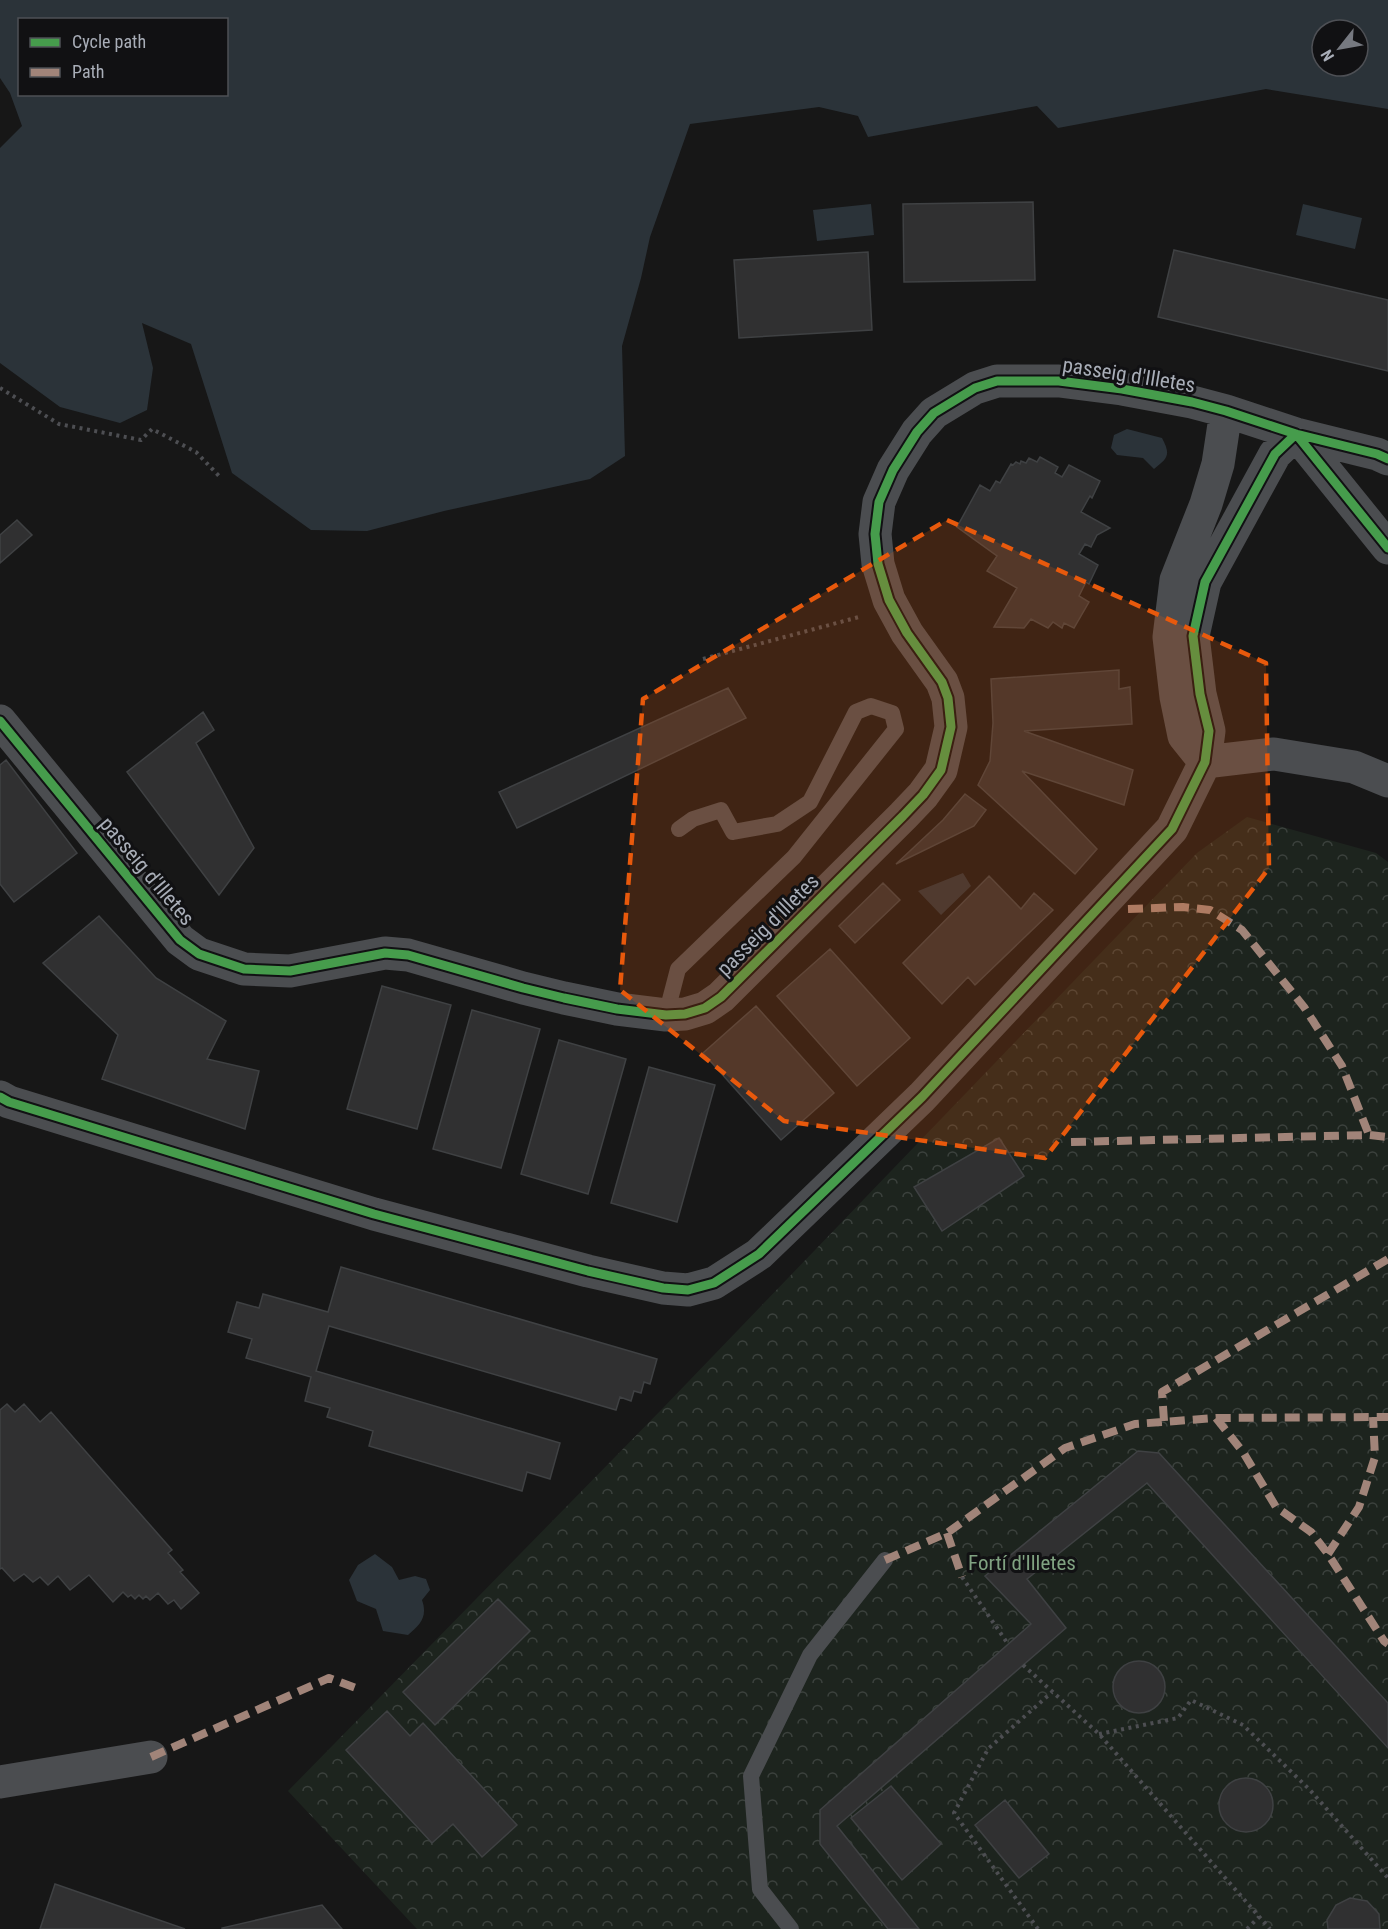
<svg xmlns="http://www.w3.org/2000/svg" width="1388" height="1929" viewBox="0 0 1388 1929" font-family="'Roboto Condensed',sans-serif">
  <defs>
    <pattern id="forest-crowns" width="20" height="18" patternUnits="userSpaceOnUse" patternTransform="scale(1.5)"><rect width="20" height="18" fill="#1d241e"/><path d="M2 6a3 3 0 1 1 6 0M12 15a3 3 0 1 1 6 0" fill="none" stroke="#3b413d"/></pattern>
  </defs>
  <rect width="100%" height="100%" fill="#171717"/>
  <path fill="url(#forest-crowns)" d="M1247 817 1376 853 1388 862V1929H417L288 1791 662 1409 1197 853Z"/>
  <path fill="#2b3339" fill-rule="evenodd" d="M0 0H1388V109L1266 89 1058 128 1037 106 868 137 858 116 819 107 690 124 650 237 641 278 622 346 625 456 590 479 444 511 367 531 311 530 232 473 191 344 142 323 153 368 147 410 120 423 60 407 0 363V148L22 126 10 93 0 78ZM20 20H226V94H20ZM1322 30H1358V66H1322Z
    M871 204 874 235 817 241 813 210Z
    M1303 204 1362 218 1355 249 1296 235Z
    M1127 429 1162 438C1171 455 1168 458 1154 469L1143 458 1117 455 1111 448 1114 435Z
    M963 873 971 886 941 915 918 891Z
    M375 1554 392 1567 399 1580 415 1576 426 1579 430 1590 422 1600C428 1617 420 1625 408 1635L383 1631 376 1609 357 1601 349 1580 358 1565Z"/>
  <path fill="#303031" stroke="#3f4143" stroke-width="1.5" d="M1033 202 1035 280 904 282 903 204Z
    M1174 250 1388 300V371L1158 317Z
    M868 252 872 330 739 338 734 260Z
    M1040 457 1058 467 1055 473 1062 477 1069 465 1100 481 1092 498 1090 496 1081 512 1110 528 1097 535 1091 547 1085 544 1079 554 1098 565 1089 584 1086 582 1079 596 1089 602 1074 628 1064 623 1062 628 1053 622 1048 628 1031 619 1024 628 994 627 1017 588 987 571 997 556 957 527 980 485 990 491 996 481 1000 483 1011 464 1013 465 1016 462 1020 464 1021 461 1026 463 1029 458 1037 462Z
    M17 520 32 535 0 563V535Z
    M1119 670V689L1130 687 1132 724 1024 731 1133 770 1124 805 1022 771 1097 849 1075 874 978 785 990 761 993 723 991 679Z
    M728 688 746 718 517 828 499 792Z
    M203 712 214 730 196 743 254 848 219 895 127 772Z
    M6 760 77 853 14 902 0 884V765Z
    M965 794 986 810 974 826 896 864 943 820Z
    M989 876 1021 909 1034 893 1053 910 975 985 968 977 942 1004 903 963Z
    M883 883 900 900 855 943 839 926Z
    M99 916 156 978 226 1021 207 1059 259 1071 245 1129 102 1079 118 1035 43 963Z
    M830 949 910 1038 857 1086 777 996Z
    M382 986 451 1005 417 1129 347 1109Z
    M756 1006 834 1093 781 1140 703 1053Z
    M472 1010 540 1029 501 1168 433 1149Z
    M559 1040 626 1059 588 1194 521 1174Z
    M649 1067 715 1085 677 1222 611 1203Z
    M999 1138 1024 1176 942 1231 914 1187Z
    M341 1267 657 1359 650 1384 644 1382 641 1393 634 1391 631 1401 620 1397 616 1410 329 1326 316 1371 560 1443 550 1479 527 1472 522 1491 369 1446 373 1431 327 1417 330 1408 305 1401 311 1377 246 1358 252 1339 228 1332 237 1302 259 1308 263 1294 328 1312Z
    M7 1404 15 1412 24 1404 40 1422 51 1412 172 1550 168 1553 183 1570 180 1572 199 1593 181 1609 174 1600 168 1604 158 1593 150 1600 146 1596 143 1599 139 1595 135 1599 131 1595 128 1597 123 1592 113 1602 89 1575 70 1590 58 1576 48 1585 40 1577 33 1582 24 1574 14 1581 2 1568 0 1569V1410Z
    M1138 1451 1159 1453 1388 1703V1748L1147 1483 1027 1579 1066 1628 837 1826 919 1929H888L820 1844V1810L1031 1624 985 1576Z
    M498 1599 530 1631 435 1725 403 1692Z
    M1113 1687a26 26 0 1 1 52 0a26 26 0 1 1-52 0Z
    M387 1711 410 1736 423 1723 517 1825 482 1857 453 1824 432 1843 346 1750Z
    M1219 1805a27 27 0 1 1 54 0a27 27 0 1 1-54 0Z
    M891 1786 941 1844 902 1880 851 1818Z
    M1005 1800 1049 1854 1019 1878 975 1825Z
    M55 1884 185 1929H40Z
    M1350 1898 1367 1901 1379 1914 1380 1929H1328L1327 1920 1336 1905Z
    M322 1905 342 1929H222V1928Z"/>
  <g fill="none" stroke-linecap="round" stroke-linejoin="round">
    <path stroke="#4d4e52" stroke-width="4" stroke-dasharray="3 4.5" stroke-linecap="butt" d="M0 388 59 424 141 440 152 429 196 452 221 478
      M703 659 859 617
      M962 1577 1008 1644
      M1023 1665 1099 1734 1270 1929
      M1099 1734 1178 1718 1191 1700 1243 1725 1309 1789 1388 1878
      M1038 1929 954 1813 988 1749 1052 1692
      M1247 1929 1259 1917"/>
    <path stroke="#4b4d50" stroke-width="16" d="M666 1015 678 969 794 857 896 729 892 713 871 706 856 712 810 802 777 824 733 832 721 810 693 819 679 829
      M791 1929 760 1889 751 1776 810 1655 885 1560"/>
    <path stroke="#4b4d50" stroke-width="33" d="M0 721 180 940 199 954 244 969 290 971 385 953 408 955 523 988 564 998 617 1009 666 1015 685 1014 705 1008 721 997 903 816 923 795 941 770 951 727 948 698 942 682 907 633 889 600 878 564 875 534 879 502 893 470 917 432 934 413 975 388 997 381H1059L1122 389 1192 402 1226 411 1296 434 1377 454 1388 459
      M1205 762 1184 736 1176 697 1169 637 1176 580 1206 504 1218 464 1226 411
      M1205 762 1274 754 1354 767 1388 781
      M0 1097 9 1102 374 1214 588 1271 663 1288 688 1290 714 1283 759 1254 922 1097 1172 829 1205 762 1209 731 1200 694 1193 636 1205 582 1275 454 1296 434 1388 548
      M0 1782 151 1757"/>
    <path stroke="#a18479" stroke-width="8" stroke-dasharray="15 8" stroke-linecap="butt" d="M1128 909 1183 907 1210 910 1242 930 1304 1007 1342 1066 1369 1135
      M1071 1142 1369 1135 1388 1137
      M1216 1418 1243 1452 1276 1507 1311 1532 1328 1554 1384 1641 1388 1644
      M1164 1421 1162 1392 1388 1259
      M947 1533 962 1577
      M1328 1554 1359 1507 1375 1457 1373 1417
      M885 1560 947 1533 1065 1448 1135 1424 1216 1418 1388 1417
      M151 1757 329 1678 356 1688"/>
    <defs>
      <path id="cycleway" d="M0 721 180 940 199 954 244 969 290 971 385 953 408 955 523 988 564 998 617 1009 666 1015 685 1014 705 1008 721 997 903 816 923 795 941 770 951 727 948 698 942 682 907 633 889 600 878 564 875 534 879 502 893 470 917 432 934 413 975 388 997 381H1059L1122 389 1192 402 1226 411 1296 434 1377 454 1388 459
        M0 1097 9 1102 374 1214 588 1271 663 1288 688 1290 714 1283 759 1254 922 1097 1172 829 1205 762 1209 731 1200 694 1193 636 1205 582 1275 454 1296 434 1388 548"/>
    </defs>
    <use href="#cycleway" stroke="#111113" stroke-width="13"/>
    <use href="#cycleway" stroke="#469c4c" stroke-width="9"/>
  </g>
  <path fill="#e8590c" fill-opacity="0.2" stroke="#e8590c" stroke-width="4.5" stroke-dasharray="12 8" stroke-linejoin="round" d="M947 520 1266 663 1269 868 1045 1158 784 1121 620 990 643 699Z"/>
  <g text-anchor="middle" stroke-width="6" stroke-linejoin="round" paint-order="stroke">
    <g font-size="21" fill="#a9aeb8" stroke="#111113">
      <text transform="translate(1129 375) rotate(9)" y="7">passeig d'Illetes</text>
      <text transform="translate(147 871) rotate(50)" y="7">passeig d'Illetes</text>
      <text transform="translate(768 925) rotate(-45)" y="7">passeig d'Illetes</text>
    </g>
    <g font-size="21" fill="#80a281" stroke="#111113">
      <text x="1022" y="1570">Fortí d'Illetes</text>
    </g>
  </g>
  <rect x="18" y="18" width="210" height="78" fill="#111113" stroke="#4e5055" stroke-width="1.5"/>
  <rect x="30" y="38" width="30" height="9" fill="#469c4c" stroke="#4e5055" stroke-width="1.5"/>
  <text x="72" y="48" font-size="18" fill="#a9aeb8">Cycle path</text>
  <rect x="30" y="68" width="30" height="9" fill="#a18479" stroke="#4e5055" stroke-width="1.5"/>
  <text x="72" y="78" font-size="18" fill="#a9aeb8">Path</text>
  <g transform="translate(1340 48) rotate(239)"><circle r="28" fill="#111113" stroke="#4e5055" stroke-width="1.5"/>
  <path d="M0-4.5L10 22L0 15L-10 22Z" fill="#767980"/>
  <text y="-9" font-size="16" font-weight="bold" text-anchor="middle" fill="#a9aeb8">N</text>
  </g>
</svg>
